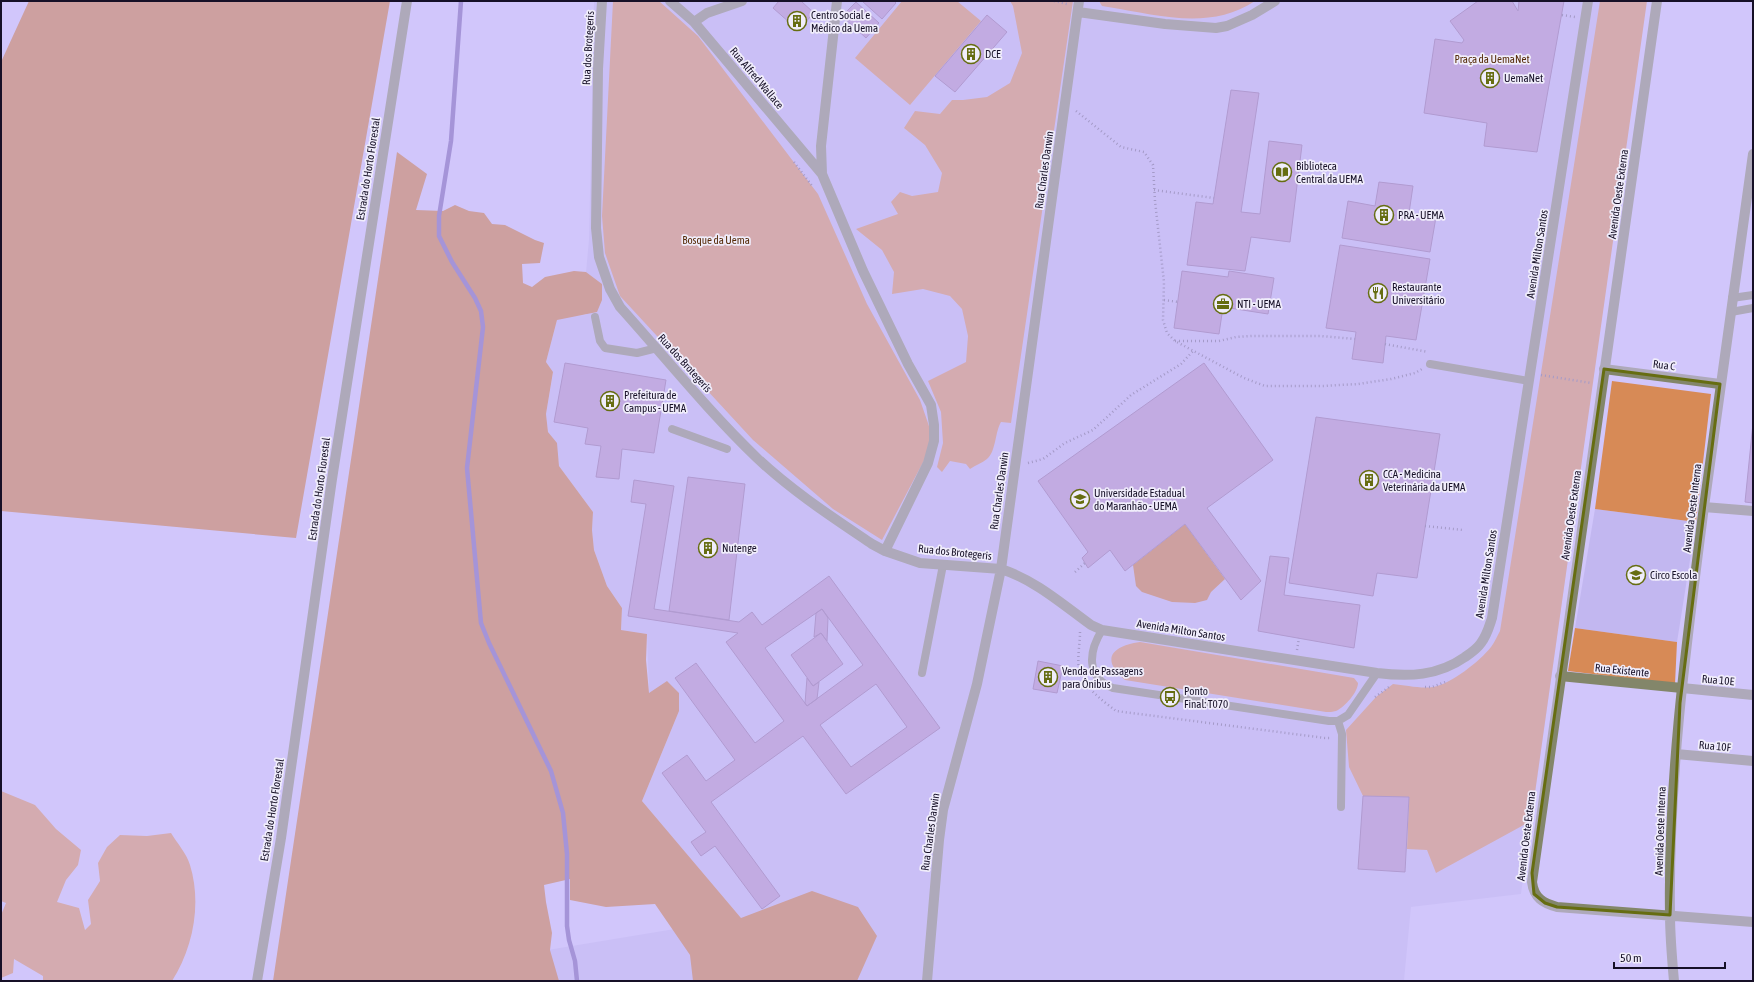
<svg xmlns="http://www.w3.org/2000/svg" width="1754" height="982" viewBox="0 0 1754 982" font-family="'Asap Condensed',sans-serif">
  <rect width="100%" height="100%" fill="#d1c6fb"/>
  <path fill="#c2b7f0" d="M594 1H1646L1521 894 1411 907 1404 981H360L741 918 642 801 679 711 649 694 647 634 621 630 622 608 607 586 594 550 592 530 593 512 559 466 556 443 548 432 546 414 553 373 546 362 557 320 569 316 586 315 602 284 586 272 589 239Z
    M1595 509 1696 522 1677 642 1575 628Z"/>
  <path fill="#d78a56" d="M613 1H659L698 36 818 194 867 304 920 400 929 426V451L882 540 833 509 753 440 620 296 605 253 602 216Z
    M902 1H957L981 21 910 105 855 58Z
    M1010 1H1073L1011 423 1001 422C995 432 996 452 987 459 982 463 976 465 970 469L966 464 950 461 942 472 937 467 943 443 941 412 928 381 966 362 968 336 962 309 950 296 923 289 892 294 894 272 882 250 856 229 898 214 891 202 900 192 912 196 938 192 942 173 925 145 904 128 915 111 940 114 952 100H963L987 97 1010 83 1022 53 1013 6Z
    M1099 1H1255C1210 31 1158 15 1108 7L1102 6Z
    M1600 1H1647L1531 821 1436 873 1427 850 1407 849 1409 798 1363 796 1349 767 1346 730 1376 697 1393 684C1405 685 1421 689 1433 687 1451 684 1480 661 1491 647 1495 642 1497 636 1500 631Z
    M1612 381 1711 394 1696 522 1595 509Z
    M1575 628 1677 642 1675 684 1568 671Z
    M1140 642 1354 678 1358 683C1358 692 1345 707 1336 711 1333 712 1329 712 1326 712L1125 680C1100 659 1112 646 1140 642Z
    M1 791 35 805 56 829 81 850 78 865 66 880 57 902 79 908 85 930 91 924 88 900 100 881 98 863 107 847 120 835 147 836 171 833C177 843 187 854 190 865 202 904 193 948 172 981H104L100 980 98 981H43V976L14 959 13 973 1 978V915L6 903 1 901Z"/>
  <path fill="#c77132" d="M29 1H390L296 538 1 511V62Z
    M397 152 427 174 416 210 443 211 455 205 469 211 484 213 492 224 505 225 535 240 544 243 540 263 522 264 523 283 532 287 545 277 574 271 586 272 602 284V300L597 312 557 320 546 362 553 372 546 414 548 432 557 443 559 466 593 512 592 530 594 550 607 586 622 608 621 630 647 634 646 660 649 693 667 681 679 693V711L642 801 741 918 812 891 858 907 877 936 857 981H693L690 955 655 904 606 907 570 900V879L544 885 546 902 552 933 550 950 559 981H273Z
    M1185 524 1225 579 1211 592 1207 600 1195 603 1172 602 1142 592 1136 586 1133 565Z"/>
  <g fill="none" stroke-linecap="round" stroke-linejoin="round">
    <path stroke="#6f57ad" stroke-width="4.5" d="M461 1 451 141 439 216V236L452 262 475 298 481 311 483 327 467 468 481 623 489 643 551 771 563 813 567 854V926L569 940 575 961 577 981"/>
  </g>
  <path fill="#b08bc4" stroke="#89659c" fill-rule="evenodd" d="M779 1H801L814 13 798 30 773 8Z
    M862 1H894L896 3 882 19Z
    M1478 1H1512L1518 11 1519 1H1564L1537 152 1484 146 1487 123 1424 113 1435 39 1462 43 1464 40 1450 21Z
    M856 2 879 23 866 38 842 16Z
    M987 15 1007 32 955 92 935 76Z
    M1231 90 1259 93 1241 212 1260 214 1269 141 1302 145 1290 242 1251 237 1245 271 1187 265 1196 202 1213 204Z
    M1379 182 1413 186 1409 213 1436 217 1430 252 1342 238 1348 201 1375 206Z
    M1340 245 1430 259 1416 340 1386 336 1383 363 1352 359 1356 332 1326 328Z
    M1182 271 1228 277 1229 271 1274 278 1268 314 1223 307 1219 334 1174 328Z
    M565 363 666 380 654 453 622 449 619 479 596 477 601 446 585 444 588 428 554 422Z
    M1204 363 1273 460 1207 508 1261 581 1241 600 1185 524 1125 571 1110 550 1088 568 1082 558 1088 552 1038 481Z
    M1316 417 1440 434 1417 578 1377 573 1373 596 1289 583Z
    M1753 423V503L1745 502Z
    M688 477 745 484 729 620 669 611Z
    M634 480 674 486 654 609 739 622 752 612 762 625 829 576 940 728 846 794 803 736 711 802 780 896 762 909 715 846 701 856 691 842 706 832 662 773 687 755 706 781 735 760 675 678 696 663 755 743 784 721 726 642 738 633 628 616 646 504 631 502ZM822 609 863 665 807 706 765 648ZM876 684 907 727 851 767 820 725Z
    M1270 556 1289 558 1284 595 1360 605 1354 648 1258 631Z
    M822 609 828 618 827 641 821 633 814 637 816 613Z
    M821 633 843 664 813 686 791 655Z
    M1038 661 1063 666 1057 693 1033 689Z
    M807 678 813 686 819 682 817 699 807 706 805 703Z
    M1363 796 1409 797 1405 872 1358 869Z"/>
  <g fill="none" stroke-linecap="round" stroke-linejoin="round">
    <path stroke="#6d6489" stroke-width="2.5" stroke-dasharray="1 3" stroke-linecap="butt" d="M1054 1 1067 4
      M802 2V1
      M1562 15 1575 17
      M1076 111 1121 147 1144 152 1153 165 1155 201 1164 282 1163 320 1167 333 1175 341 1244 378 1265 386H1323L1358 384 1391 379 1415 373 1422 369
      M794 162 813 187
      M1154 190 1214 198
      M1164 300 1178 302
      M1175 341H1219L1236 337 1252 336H1321L1355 339
      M1385 344 1428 352
      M1541 375 1591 383
      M1028 463 1043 459 1065 443 1093 430 1131 395 1181 364 1194 350
      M1425 526 1463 530
      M1075 572 1085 563
      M1080 632C1080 644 1077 658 1079 669 1083 687 1102 700 1116 711L1325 738H1331
      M1297 650 1299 638
      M1425 687H1432L1448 681
      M1375 697 1389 687"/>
    <path stroke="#83866a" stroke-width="8" d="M1732 298 1753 295
      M1731 312 1753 308
      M595 317 600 341 605 348 637 353 657 348
      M1430 364 1529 381
      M672 429 727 449
      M1102 630C1089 651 1085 677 1113 688L1329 721H1338L1348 715 1377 673
      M922 673 943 565
      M1338 721 1342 734 1341 807"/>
    <path stroke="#83866a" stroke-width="10" d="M602 1 598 69 596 228 599 257 610 289 620 307C665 357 708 411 757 458 792 491 832 517 872 544L885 551 920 563 1001 569C1035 580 1062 604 1091 625L1102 630 1377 673C1409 677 1438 676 1465 657 1471 653 1477 649 1481 643 1487 635 1489 627 1492 618L1588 1
      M670 1 694 22 822 174
      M837 1 821 146 822 174 863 271 908 364 931 405 934 425V441L928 463 885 551
      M1078 12 1165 24 1216 28 1227 26 1252 15 1275 1
      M694 22 707 13 742 1
      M1604 369 1720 384
      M1704 507 1753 511
      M1560 676 1753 695
      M1676 754 1753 761
      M257 981 281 838 332 479 407 1
      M927 981 939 840 943 810 977 684 1001 569 1079 1"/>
    <path stroke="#83866a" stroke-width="10" d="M1657 1 1532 882C1534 898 1543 903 1557 907L1753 922
      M1674 981C1672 959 1670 936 1670 914 1668 780 1686 647 1703 514 1719 394 1736 274 1753 154"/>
  </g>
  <path d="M0 0H1754V982H0ZM1604 369 1720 384 1680 703 1670 915 1557 907 1545 903 1534 894 1532 873Z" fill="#d1c6fb" fill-opacity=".55" fill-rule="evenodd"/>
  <path fill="none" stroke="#666d11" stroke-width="3" stroke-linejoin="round" d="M1604 369 1720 384 1680 703 1670 915 1557 907 1545 903 1534 894 1532 873Z"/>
  <defs>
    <symbol id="building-ring" viewBox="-11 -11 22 22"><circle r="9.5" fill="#f0edfb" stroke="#666d11" stroke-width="1.5"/><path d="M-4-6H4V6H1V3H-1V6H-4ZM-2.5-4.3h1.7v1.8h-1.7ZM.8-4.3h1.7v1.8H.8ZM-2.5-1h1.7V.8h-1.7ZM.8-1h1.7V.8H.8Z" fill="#666d11"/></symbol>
    <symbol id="library-ring" viewBox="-11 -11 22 22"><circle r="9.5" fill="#f0edfb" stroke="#666d11" stroke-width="1.5"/><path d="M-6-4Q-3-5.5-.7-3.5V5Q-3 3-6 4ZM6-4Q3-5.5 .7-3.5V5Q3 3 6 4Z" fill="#666d11"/></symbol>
    <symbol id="restaurant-ring" viewBox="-11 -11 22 22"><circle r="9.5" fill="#f0edfb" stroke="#666d11" stroke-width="1.5"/><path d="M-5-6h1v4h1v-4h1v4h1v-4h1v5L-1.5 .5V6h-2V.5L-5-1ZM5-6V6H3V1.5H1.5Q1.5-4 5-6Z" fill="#666d11"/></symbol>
    <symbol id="office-ring" viewBox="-11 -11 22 22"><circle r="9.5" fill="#f0edfb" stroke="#666d11" stroke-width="1.5"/><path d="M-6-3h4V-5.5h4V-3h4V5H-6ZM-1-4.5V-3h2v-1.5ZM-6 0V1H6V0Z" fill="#666d11"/></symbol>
    <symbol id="university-ring" viewBox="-11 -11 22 22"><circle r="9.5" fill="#f0edfb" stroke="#666d11" stroke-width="1.5"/><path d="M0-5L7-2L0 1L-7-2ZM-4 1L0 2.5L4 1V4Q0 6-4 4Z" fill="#666d11"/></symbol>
    <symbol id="school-ring" viewBox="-11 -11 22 22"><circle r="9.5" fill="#f0edfb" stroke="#666d11" stroke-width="1.5"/><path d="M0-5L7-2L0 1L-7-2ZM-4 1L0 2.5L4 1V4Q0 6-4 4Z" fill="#666d11"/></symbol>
    <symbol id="bus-ring" viewBox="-11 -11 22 22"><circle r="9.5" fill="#f0edfb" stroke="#666d11" stroke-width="1.5"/><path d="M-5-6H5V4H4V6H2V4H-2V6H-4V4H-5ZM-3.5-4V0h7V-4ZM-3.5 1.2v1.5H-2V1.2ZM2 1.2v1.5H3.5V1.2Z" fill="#666d11"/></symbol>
  </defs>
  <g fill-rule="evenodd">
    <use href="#building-ring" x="786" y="10" width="22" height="22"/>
    <use href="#building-ring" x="960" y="43" width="22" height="22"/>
    <use href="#building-ring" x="1479" y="67" width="22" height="22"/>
    <use href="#library-ring" x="1271" y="161" width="22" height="22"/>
    <use href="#building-ring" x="1373" y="204" width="22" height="22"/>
    <use href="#restaurant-ring" x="1367" y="282" width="22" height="22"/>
    <use href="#office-ring" x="1212" y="293" width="22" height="22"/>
    <use href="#building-ring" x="599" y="390" width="22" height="22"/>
    <use href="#building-ring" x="1358" y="469" width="22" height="22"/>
    <use href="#university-ring" x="1069" y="488" width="22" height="22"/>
    <use href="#building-ring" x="697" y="537" width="22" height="22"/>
    <use href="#school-ring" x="1625" y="564" width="22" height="22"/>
    <use href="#building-ring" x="1037" y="666" width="22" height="22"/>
    <use href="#bus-ring" x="1159" y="686" width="22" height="22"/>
  </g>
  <g text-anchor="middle" stroke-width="3.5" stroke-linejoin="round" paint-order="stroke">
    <g font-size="11" fill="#161027" stroke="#f0edfb" text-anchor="start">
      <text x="811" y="19">Centro Social e<tspan x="811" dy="13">Médico da Uema</tspan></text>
      <text x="985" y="58">DCE</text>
      <text x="1504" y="82">UemaNet</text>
      <text x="1296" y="170">Biblioteca<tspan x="1296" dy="13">Central da UEMA</tspan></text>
      <text x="1398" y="219">PRA - UEMA</text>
      <text x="1392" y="291">Restaurante<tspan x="1392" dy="13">Universitário</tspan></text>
      <text x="1237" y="308">NTI - UEMA</text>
      <text x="624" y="399">Prefeitura de<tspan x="624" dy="13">Campus - UEMA</tspan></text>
      <text x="1383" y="478">CCA - Medicina<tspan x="1383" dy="13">Veterinária da UEMA</tspan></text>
      <text x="1094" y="497">Universidade Estadual<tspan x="1094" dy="13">do Maranhão - UEMA</tspan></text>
      <text x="722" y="552">Nutenge</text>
      <text x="1650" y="579">Circo Escola</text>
      <text x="1062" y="675">Venda de Passagens<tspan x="1062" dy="13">para Ônibus</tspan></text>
      <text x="1184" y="695">Ponto<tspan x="1184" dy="13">Final: T070</tspan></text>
    </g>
    <g font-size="11" fill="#161027" stroke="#f0edfb">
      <text transform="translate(588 48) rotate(-87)" y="4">Rua dos Brotegeris</text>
      <text transform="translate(757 78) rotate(50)" y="4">Rua Alfred Wallace</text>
      <text transform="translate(368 169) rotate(-81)" y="4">Estrada do Horto Florestal</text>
      <text transform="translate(1044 170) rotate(-82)" y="4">Rua Charles Darwin</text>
      <text transform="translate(1618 194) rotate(-82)" y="4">Avenida Oeste Externa</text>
      <text transform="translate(1537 254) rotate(-81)" y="4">Avenida Milton Santos</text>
      <text transform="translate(685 363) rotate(48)" y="4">Rua dos Brotegeris</text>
      <text transform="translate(1664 365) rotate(7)" y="4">Rua C</text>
      <text transform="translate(319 489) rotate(-82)" y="4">Estrada do Horto Florestal</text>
      <text transform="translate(999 491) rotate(-82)" y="4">Rua Charles Darwin</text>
      <text transform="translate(1692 508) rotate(-83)" y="4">Avenida Oeste Interna</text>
      <text transform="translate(1571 515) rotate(-82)" y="4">Avenida Oeste Externa</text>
      <text transform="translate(955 552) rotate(6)" y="4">Rua dos Brotegeris</text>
      <text transform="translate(1486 574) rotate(-81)" y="4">Avenida Milton Santos</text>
      <text transform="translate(1181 630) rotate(9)" y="4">Avenida Milton Santos</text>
      <text transform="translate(1622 670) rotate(6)" y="4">Rua Existente</text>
      <text transform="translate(1718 680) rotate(5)" y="4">Rua 10E</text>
      <text transform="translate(1715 746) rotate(5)" y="4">Rua 10F</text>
      <text transform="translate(272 810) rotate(-81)" y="4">Estrada do Horto Florestal</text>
      <text transform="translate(1660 831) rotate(-88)" y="4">Avenida Oeste Interna</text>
      <text transform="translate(930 832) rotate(-82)" y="4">Rua Charles Darwin</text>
      <text transform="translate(1526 836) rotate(-83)" y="4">Avenida Oeste Externa</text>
    </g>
    <g font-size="11" fill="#552a07" stroke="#f0edfb">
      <text x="1492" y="63">Praça da UemaNet</text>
      <text x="716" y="244">Bosque da Uema</text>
    </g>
  </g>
  <rect width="1754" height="982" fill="none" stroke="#161027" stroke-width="4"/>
  <path d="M1614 962v6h111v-6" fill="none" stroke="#161027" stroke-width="2"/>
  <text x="1620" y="962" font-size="12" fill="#161027" stroke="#f0edfb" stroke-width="3" paint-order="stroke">50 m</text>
</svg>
